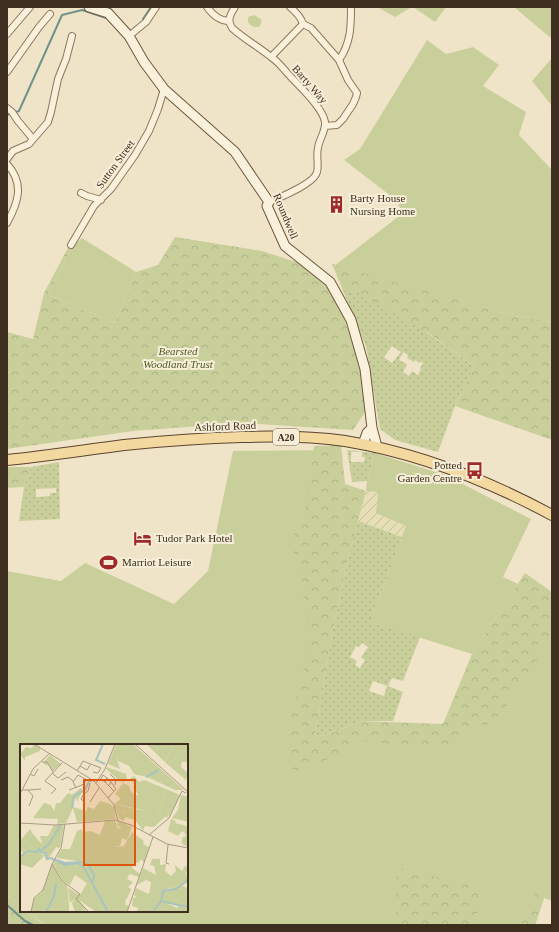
<svg xmlns="http://www.w3.org/2000/svg" width="559" height="932" viewBox="0 0 559 932" font-family="Georgia,serif">
  <defs>
    <pattern id="farmland-furrows" width="10" height="10" patternUnits="userSpaceOnUse"><rect width="10" height="10" fill="#e6deb5"/><path d="M-1 1l2-2M0 10L10 0M9 11l2-2" fill="none" stroke="#c6bf9b"/></pattern>
    <pattern id="forest-crowns" width="20" height="18" patternUnits="userSpaceOnUse"><rect width="20" height="18" fill="#c9cf9b"/><path d="M2 6a3 3 0 1 1 6 0M12 15a3 3 0 1 1 6 0" fill="none" stroke="#aeb285"/></pattern>
    <pattern id="garden-dots" width="8" height="8" patternUnits="userSpaceOnUse"><rect width="8" height="8" fill="#c9cf9b"/><path d="M2 2h.1M6 6h.1" fill="none" stroke="#aeb285" stroke-width="1.8" stroke-linecap="round"/></pattern>
  </defs>
  <rect width="100%" height="100%" fill="#f0e4c8"/>
  <path fill="url(#farmland-furrows)" d="M366 491 378 492 376 513 406 526 402 537 358 521Z"/>
  <path fill="#c9cf9b" d="M377 7H412L395 17Z
    M413 7H446L435 22Z
    M514 7H552V39Z
    M427 40 446 54 473 47 499 65 483 86 526 112 519 135 552 170V322L499 312 334 266 403 213 396 200 344 160 360 149Z
    M552 58V106L532 81Z
    M82 238 136 272 115 323 48 295 73 246Z
    M336 450 315 737 444 744 552 608V901L544 898 535 925H45L27 911H187V745H21V906L7 895V571L61 581 85 563 174 604 208 571 233 451Z
    M375 453 445 475 531 519 503 577 518 584 472 654C439 644 406 633 373 623V614L406 526 376 513 378 492 366 491 367 481Z"/>
  <path fill="url(#forest-crowns)" d="M254 15 261 19C262 22 261 24 259 27H254L249 24 248 21V17Z
    M175 237 262 251 302 264 334 294 345 321 362 372 367 409 353 430 241 423 133 431 7 449V332L33 339 44 293 70 244 73 246 48 295 115 323 136 272 158 265Z
    M332 264 499 312 552 322V440L455 406 474 366 427 332 366 346Z
    M341 445 345 484 366 491 350 551 333 629 315 737 334 732 359 721 443 724 472 654 525 573 552 592V645L541 642 533 678 508 698 504 722 470 727 452 750 362 741 293 777 290 722 312 637 291 539 304 516 314 446Z
    M7 467H31L24 487 7 488Z
    M397 867 487 890 472 925H396Z
    M535 893 544 898 535 925H521Z
    M7 895 21 906V911H27L44 925H7Z"/>
  <path fill="url(#garden-dots)" fill-rule="evenodd" d="M351 289 426 332 474 366 455 406 438 452 395 440 380 429 366 346 344 292ZM392 346 401 352 392 363 384 357ZM403 352 408 355 407 358 414 362 415 360 420 363 421 362 423 363 420 368 421 369 418 375 412 371 409 376 403 372 407 364 399 360Z
    M347 450 375 453 367 481 352 482ZM351 452H362V457H365L364 462H351Z
    M59 462 60 519 19 521 24 487 31 467ZM56 488V493H50V496L36 497V489Z
    M358 521 402 537 373 614V623L420 637 403 681 392 678 388 686 403 692 393 721H359L334 732 315 737 333 629 350 551ZM362 643 368 647 361 657 365 660 360 668 355 665 357 661 350 657 356 646 359 647ZM373 681 387 686 384 696 369 691Z"/>
  <g fill="none" stroke-linecap="round" stroke-linejoin="round">
    <path stroke="#6f938a" stroke-width="2" d="M143 19 151 7
      M7 115 19 111 62 15 82 10 106 18
      M7 905 25 921 33 925"/>
    <defs>
      <path id="street" d="M207 7C212 14 220 21 229 21
        M235 7C230 15 227 20 232 28 244 39 259 47 271 57 279 62 284 70 290 76 300 87 323 108 325 122 326 131 319 139 318 148 316 156 319 165 317 172 315 183 279 198 269 202
        M303 24 311 28 339 60 348 80 357 93 356 97 353 104 343 119 337 125 325 126
        M7 34 30 7
        M129 36 146 22 156 7
        M271 57 303 24C301 17 296 12 290 7
        M339 60C351 43 351 26 351 7
        M7 72 39 27 50 14
        M7 108 12 112 18 121 33 139
        M7 159 13 151 29 144 48 122 51 112 58 79 66 59 72 36
        M7 164C25 184 18 203 7 223
        M81 193 87 196 101 200
        M71 245 94 206 111 189 135 155 149 131 158 109 164 89"/>
      <path id="secondary" d="M89 7 108 13 129 36 144 62 164 89 235 152 269 202 267 206 285 246 330 282 351 320 365 369 372 428 377 447
        M363 444 367 433 372 428"/>
      <path id="primary" d="M7 460C46 456 85 450 124 445 163 441 203 438 242 437 276 436 311 436 345 441 418 453 487 480 552 515"/>
    </defs>
    <use href="#street" stroke="#8d765c" stroke-width="8"/>
    <use href="#secondary" stroke="#6f573f" stroke-width="11"/>
    <use href="#primary" stroke="#5b4430" stroke-width="12"/>
    <use href="#street" stroke="#faf1dc" stroke-width="6"/>
    <use href="#secondary" stroke="#faf1dc" stroke-width="9"/>
    <use href="#primary" stroke="#f3d9a0" stroke-width="10"/>
  </g>
  <defs>
    <symbol id="building-bare" viewBox="-9 -9 18 18"><path d="M-4-6H4V6H1V3H-1V6H-4ZM-2.5-4.3h1.7v1.8h-1.7ZM.8-4.3h1.7v1.8H.8ZM-2.5-1h1.7V.8h-1.7ZM.8-1h1.7V.8H.8Z" fill="#9e2a2b" stroke="#f7eed8" stroke-width="2.5" paint-order="stroke"/></symbol>
    <symbol id="bus-bare" viewBox="-9 -9 18 18"><path d="M-5-6H5V4H4V6H2V4H-2V6H-4V4H-5ZM-3.5-4V0h7V-4ZM-3.5 1.2v1.5H-2V1.2ZM2 1.2v1.5H3.5V1.2Z" fill="#9e2a2b" stroke="#f7eed8" stroke-width="2.5" paint-order="stroke"/></symbol>
    <symbol id="hotel-bare" viewBox="-9 -9 18 18"><path d="M-6-4.5h1.5V1H6V5H4.5V3h-9V5H-6ZM-4 0a1.8 1.8 0 1 1 3.6 0ZM.5 0V-2.5h3Q6-2.5 6 0Z" fill="#9e2a2b" stroke="#f7eed8" stroke-width="2.5" paint-order="stroke"/></symbol>
    <symbol id="stadium-bare" viewBox="-9 -9 18 18"><path d="M0-5a6.5 5 0 1 0 0 10a6.5 5 0 1 0 0-10ZM-3.5-1.8h7v3.6h-7Z" fill="#9e2a2b" stroke="#f7eed8" stroke-width="2.5" paint-order="stroke"/></symbol>
  </defs>
  <g fill-rule="evenodd">
    <use href="#building-bare" x="324" y="192" width="25" height="25"/>
    <use href="#bus-bare" x="462" y="458" width="25" height="25"/>
    <use href="#hotel-bare" x="130" y="526" width="25" height="25"/>
    <use href="#stadium-bare" x="96" y="550" width="25" height="25"/>
  </g>
  <g text-anchor="middle" stroke-width="4" stroke-linejoin="round" paint-order="stroke">
    <rect fill="#f7eed8" stroke="#756857" stroke-width="1" x="273" y="429" width="26" height="16" rx="3"/>
    <g font-size="10" font-weight="bold" fill="#3d2e20">
      <text x="286" y="441">A20</text>
    </g>
    <g font-size="11" fill="#3d2e20" stroke="#f7eed8">
      <text transform="translate(310 84) rotate(49)" y="4">Barty Way</text>
      <text transform="translate(115 164) rotate(-54)" y="4">Sutton Street</text>
      <text transform="translate(286 216) rotate(67)" y="4">Roundwell</text>
      <text transform="translate(225 426) rotate(-2)" y="4">Ashford Road</text>
    </g>
    <g font-size="11" fill="#3d2e20" stroke="#f7eed8" text-anchor="start">
      <text x="350" y="202">Barty House<tspan x="350" dy="13">Nursing Home</tspan></text>
      <text x="462" y="469" text-anchor="end">Potted<tspan x="462" dy="13">Garden Centre</tspan></text>
      <text x="156" y="542">Tudor Park Hotel</text>
      <text x="122" y="566">Marriot Leisure</text>
    </g>
    <g font-size="11" font-style="italic" fill="#4d5a26" stroke="#f7eed8">
      <text x="178" y="355">Bearsted<tspan x="178" dy="13">Woodland Trust</tspan></text>
    </g>
  </g>
  <g transform="translate(20 744)">
    <rect width="168" height="168" fill="#f0e4c8"/>
    <path d="M96 0H113L164 46H155L127 33 114 30 109 22 98 17 95 9 100 25 88 20ZM154 0H168V9L162 6 148 21 145 18ZM30 11 41 20 33 27 28 20 27 22 23 19ZM87 23 106 30 107 34 104 38 100 37 86 25ZM114 32 119 38 124 36 146 45 138 68 146 72 134 83 125 82 118 76 124 67 119 65 94 60 101 55 95 50 103 39 109 42 111 48 119 52 113 43 115 40 110 35ZM147 48 159 53 149 73 146 62ZM161 51 168 53V78L152 74 158 66ZM151 75 156 77 155 79 167 82 168 103 161 99 163 93H166L165 89 162 87 158 92 148 87ZM85 77H95L93 103 104 104 113 91 124 97 123 100 129 103 124 119 121 115 118 119 114 118 107 135 113 138 108 143 111 145 107 155H104L103 160 109 162 107 168 103 165 104 168H90L73 124 64 118 37 114 41 105H50L57 87 62 85V88L71 87 80 91ZM98 77 112 83 107 96 98 93 101 84 97 81ZM34 81H44L40 104 36 103 28 115 22 106 35 93 30 88ZM13 90 22 100 27 101 20 105 16 101 5 107 0 105ZM14 107 25 111 12 124 0 120 1 112ZM132 115H140V121L146 120 145 127 151 132 156 127 155 121 162 127 165 122 168 123V129L165 128 166 132 158 141 143 147 145 150 146 147 161 144 168 147V159L156 156 145 150 143 157 142 152 141 157 166 168H117L118 164 112 162 113 154 117 153 114 151 116 144 129 150 131 138 126 136 117 141 123 124 136 131 134 122 130 121ZM35 117 40 119 60 118 69 124 74 133H71L72 149 85 168H76L59 156 67 166 55 168 52 159 55 154 50 159 48 144 60 151 67 139 55 131 50 141 43 137 33 120ZM32 120 42 138 47 141 49 159 33 152 25 168 23 166 21 168H11L14 155 22 148Z" fill="#c9cf9b"/>
    <path d="M14 0 20 3V7L5 13V17L0 10 6 3 12 4ZM126 0H154L145 18ZM162 6 168 9V18H162L161 23 168 29 166 36 148 21ZM61 44 63 47 57 56 60 58 57 57 55 53 53 63 66 67 70 58 68 63 74 65 80 57 88 59 94 63 96 75 57 78 53 64 46 79 37 80 38 75 13 74 24 59 31 61 34 67 36 59H40L48 49 52 51ZM146 45 160 51 159 53 147 49 148 74 138 68ZM94 60 124 67 118 76 125 82 123 87 115 76 105 73 107 69 103 66 97 67ZM95 76 97 81 94 103 104 102 112 88 124 97 113 95 110 102 91 107 90 85 93 77ZM10 85 13 90 0 105 5 107 16 101 20 102 18 104 20 105 26 102 22 100 20 92H28L30 88 35 93 30 101 23 106 26 108V115L23 109 15 107 2 111 3 108 0 106V97ZM52 115 64 118 73 124 86 147 85 154 90 168H85L72 150 71 134 74 132 69 124ZM100 115 108 117 99 140V127ZM113 118 112 124 120 130 119 133 110 130 108 132 104 144 106 148 105 168H102L99 163 102 142ZM163 128 168 129V138L162 142 168 144V147L161 144 146 147 145 150 156 156 167 158 168 168 157 166 158 162 150 160 142 159 143 148 158 141 167 130ZM33 152 49 159V168H25Z" fill="#c9cf9b"/>
    <path d="M95 62 107 69 104 77 99 75ZM97 83 101 85 98 93 102 94 100 102 93 103Z" fill="#c9cf9b"/>
    <path fill="none" stroke="#a9c4bc" stroke-width="2" d="M83 0 76 16 85 20M126 33 139 26M52 64 54 52 65 46 69 37H72M20 107 29 100 40 82M0 113 8 107 17 108 19 105 20 108 26 109 27 115 31 114 45 121 57 119 63 122 88 168M36 116 45 119 63 118 69 122 74 131 73 138M141 157 143 147 156 145 168 136M26 168 34 152 36 140M133 168 141 157 168 163"/>
    <path fill="none" stroke="#a89b85" stroke-width="1" d="M14 0 74 37 94 61 98 77M115 0 168 48M22 18H27L33 28M60 22 67 26 70 21M57 27 63 17 81 24 78 29 73 28M32 29 38 34 46 28M10 30 14 32 18 25M90 30 96 36 95 41M41 36 48 33 53 37M85 38 81 35 83 31 87 34M76 39 85 25 95 0M89 41 91 38 87 34 85 38 94 47M56 44 53 38 58 31 67 36M2 46H8L13 52 9 62M8 46 21 45M49 46 62 41 68 35M0 50 13 25 30 9M31 50 36 45 25 37 42 19M64 50 63 57 61 55 63 51 68 47 70 39M88 54 96 45 91 38M70 58 79 44M0 79 35 81 95 76 111 81 147 100 168 104M129 91 149 74 162 47 166 49M148 101 146 119 149 120M32 120 42 137 60 150 56 155 69 168M11 168 14 154 23 146 32 120 41 104 45 80M107 168 133 93"/>
    <path fill="#df570d" fill-opacity="0.15" stroke="#df570d" stroke-width="2" d="M64 36H115V121H64Z"/>
    <rect width="168" height="168" fill="none" stroke="#3d2e20" stroke-width="2"/>
  </g>
  <rect width="559" height="932" fill="none" stroke="#3d2e20" stroke-width="16"/>
</svg>
